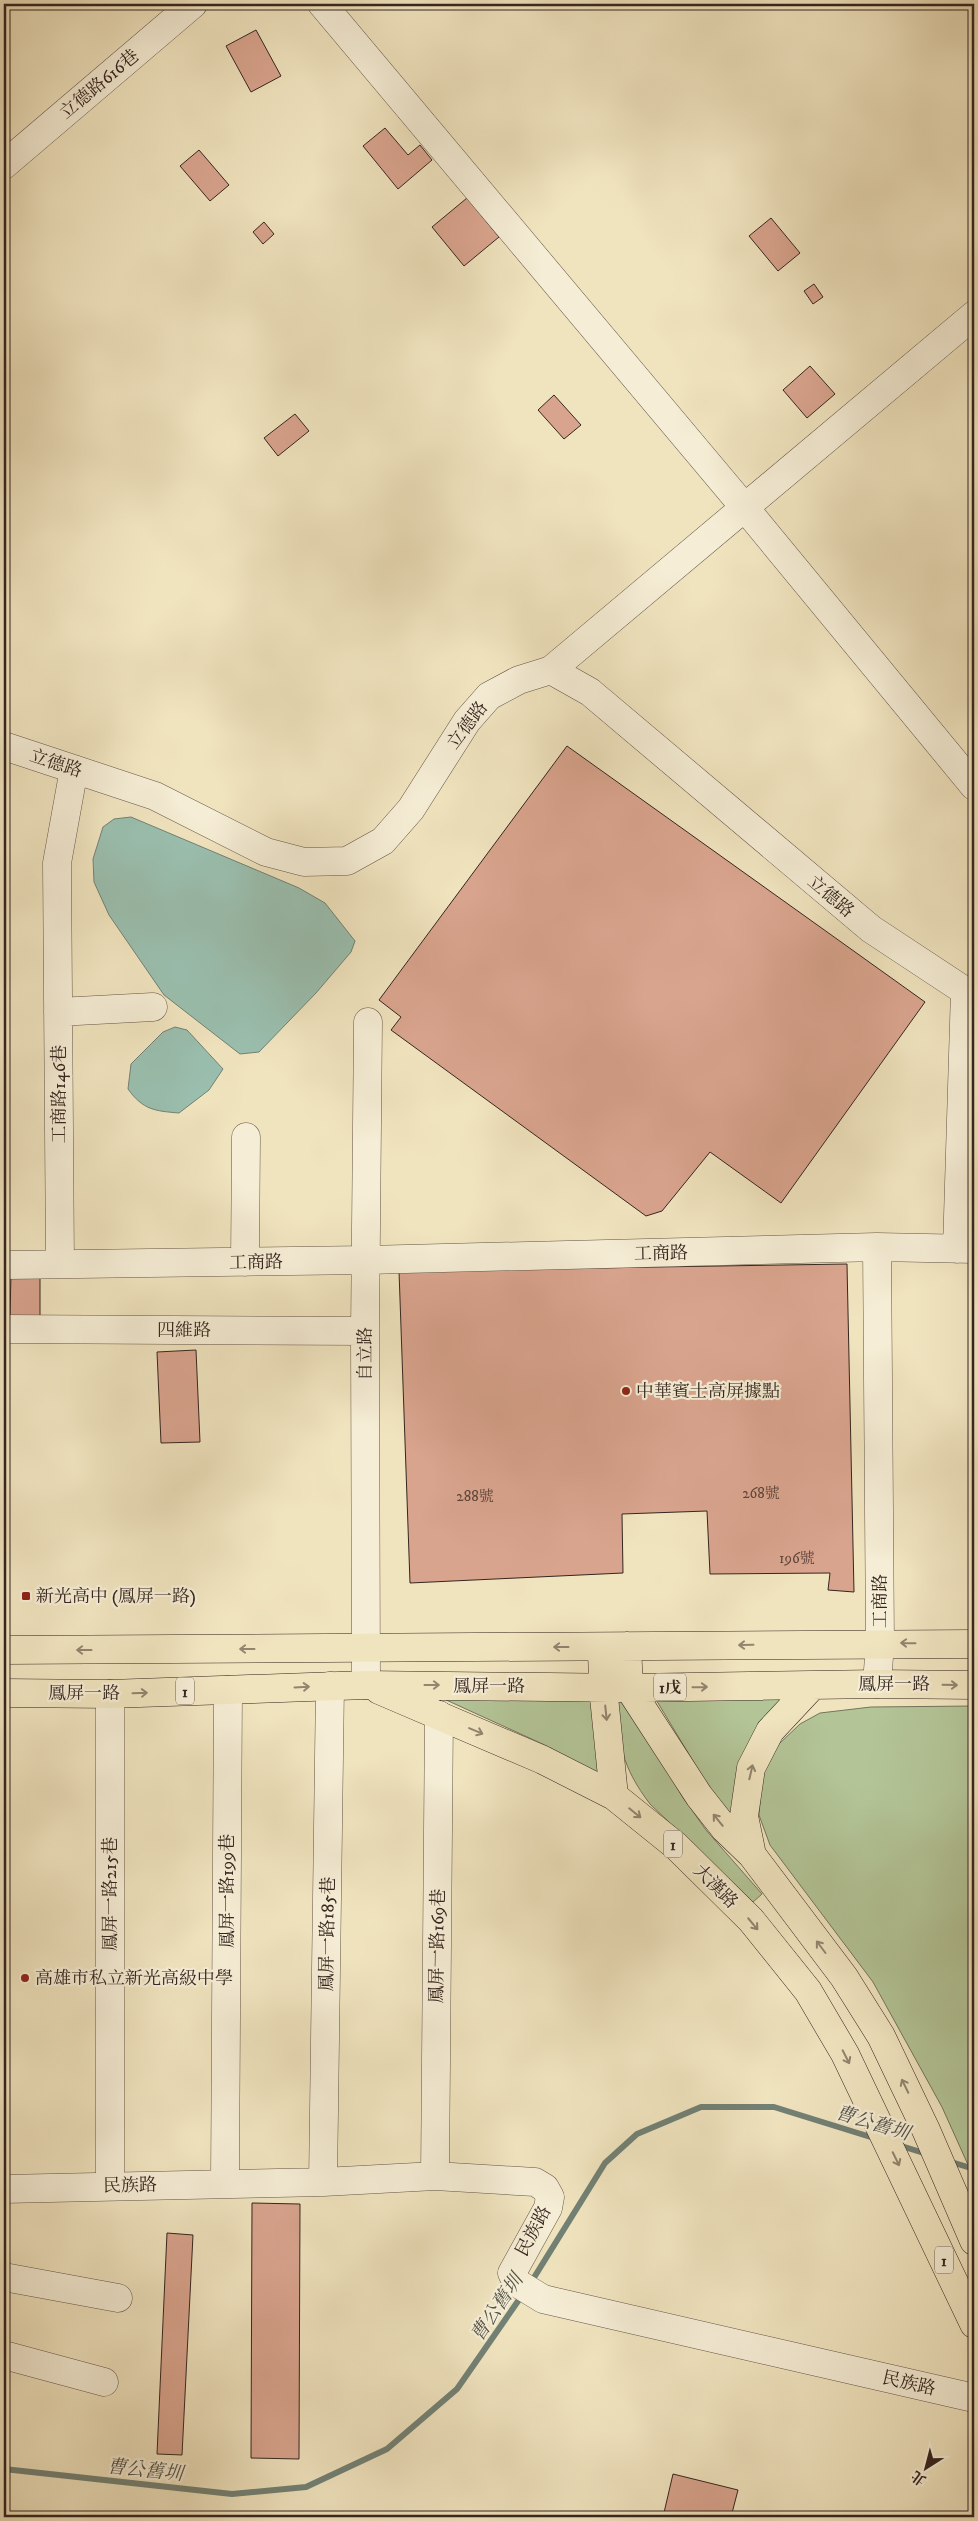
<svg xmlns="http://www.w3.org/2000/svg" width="978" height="2521" viewBox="0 0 978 2521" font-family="'IM FELL DW Pica','Noto Serif TC',serif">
  <rect width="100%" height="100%" fill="#f0e4bf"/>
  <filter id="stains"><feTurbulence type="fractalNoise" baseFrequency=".004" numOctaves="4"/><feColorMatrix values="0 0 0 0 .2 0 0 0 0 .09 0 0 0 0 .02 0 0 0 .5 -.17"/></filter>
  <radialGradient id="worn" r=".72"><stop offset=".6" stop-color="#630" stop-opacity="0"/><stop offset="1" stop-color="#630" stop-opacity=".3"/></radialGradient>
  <path fill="#b3c597" stroke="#74755b" d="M791 1695 734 1821 716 1799 655 1698Z
    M589 1697 594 1706 598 1774 596 1776 547 1746 444 1699Z
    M612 1698H626L682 1796 706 1830 762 1894 753 1902 650 1804C621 1766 620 1744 612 1698Z
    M974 1706V2178L942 2107 873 1982 770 1845 759 1815 762 1776 779 1744 800 1724 820 1713 871 1707Z"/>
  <path fill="#9abfaf" stroke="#728175" d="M131 817 299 888 325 903 355 941 351 952 316 993 259 1052 240 1054 164 995 109 915 94 882 93 859 103 827 114 819Z
    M175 1027 187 1030 223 1069 209 1090 179 1113C155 1111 143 1110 128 1089L131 1064 163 1032Z"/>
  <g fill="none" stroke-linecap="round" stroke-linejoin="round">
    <path stroke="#728175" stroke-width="6" d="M898 2145 927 2154
      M948 2161 974 2169
      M530 2284 605 2163 637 2134 701 2107H774L877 2139
      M4 2469 232 2494 306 2487 387 2449 457 2389 523 2294"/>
  </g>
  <path fill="#d9a48e" stroke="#35251f" d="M256 30 281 76 251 92 226 46Z
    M385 128 408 155 420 145 432 160 398 189 363 146Z
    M199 150 229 185 210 201 180 166Z
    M467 198 499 237 464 266 432 227Z
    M771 218 800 253 778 271 749 236Z
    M264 222 274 234 263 244 253 232Z
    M814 284 823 297 813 304 804 291Z
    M810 366 835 394 807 418 783 390Z
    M554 395 581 425 564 439 538 410Z
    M295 414 309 431 278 456 264 438Z
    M567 746 925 1002 781 1203 710 1152 662 1211 646 1216 391 1030 401 1017 379 1000Z
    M847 1264 854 1592 828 1590 830 1573 710 1574 707 1511 622 1514 623 1573 410 1583 399 1271Z
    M11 1272 40 1273V1318L10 1317Z
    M196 1350 200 1442 161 1443 157 1352Z
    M252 2203 300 2204 299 2459 251 2458Z
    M167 2233 193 2235 182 2455 157 2454Z
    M673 2474 738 2490 731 2517H663Z"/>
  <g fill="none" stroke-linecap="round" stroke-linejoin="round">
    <defs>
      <path id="minor" d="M322 4 745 508 974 786
        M4 165 193 4
        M551 670 974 315
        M4 746 155 796 266 852 304 862 347 861 383 841 411 809 467 721 489 696 519 680 551 670 590 692 871 929 974 997
        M58 1012 153 1007
        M877 1247 974 1249
        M957 1249 965 991
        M245 1262 246 1137
        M60 1264 57 863 74 769
        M8 1265 367 1260 877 1247 880 1643 877 1684
        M4 1329 365 1331
        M366 1685 365 1331 368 1022
        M110 1694V2185
        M435 2176 439 1715
        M323 2182 330 1686
        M225 2183 228 1690
        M4 2189 323 2182 435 2176 535 2182 545 2188 550 2197 548 2208 512 2273 517 2283 543 2299 974 2398
        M4 2277 118 2298
        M4 2355 104 2382"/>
      <path id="major" d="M627 1646 629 1688 699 1796 725 1829 752 1855 844 1977 881 2036 926 2130 974 2241
        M602 1647 603 1687 614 1796
        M4 1650 974 1644
        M379 1690 543 1760 614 1796 676 1846 751 1920 808 1991 845 2054 974 2324
        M4 1693 110 1694 366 1685 629 1688 877 1684 974 1685
        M752 1855 744 1816 751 1768 770 1731 813 1685"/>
    </defs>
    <use href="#minor" stroke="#645547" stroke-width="29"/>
    <use href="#major" stroke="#35251f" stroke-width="29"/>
    <use href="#minor" stroke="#f5edd5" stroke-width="28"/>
    <use href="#major" stroke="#f0e4bf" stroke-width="28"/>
  </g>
  <defs><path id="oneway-shaft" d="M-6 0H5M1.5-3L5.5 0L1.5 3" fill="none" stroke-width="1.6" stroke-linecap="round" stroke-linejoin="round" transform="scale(1.25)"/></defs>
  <g stroke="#92846f">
    <use href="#oneway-shaft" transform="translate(908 1643) rotate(-179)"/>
    <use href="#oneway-shaft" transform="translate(746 1645) rotate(179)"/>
    <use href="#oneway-shaft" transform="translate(561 1647) rotate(180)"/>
    <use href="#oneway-shaft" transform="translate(247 1649) rotate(180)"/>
    <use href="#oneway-shaft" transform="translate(84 1650) rotate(180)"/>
    <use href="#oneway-shaft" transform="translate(432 1685)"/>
    <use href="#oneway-shaft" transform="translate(950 1685) rotate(1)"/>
    <use href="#oneway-shaft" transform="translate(302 1687) rotate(-3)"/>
    <use href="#oneway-shaft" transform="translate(700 1687) rotate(-1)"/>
    <use href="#oneway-shaft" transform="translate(140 1693) rotate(-2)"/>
    <use href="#oneway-shaft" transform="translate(606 1713) rotate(84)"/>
    <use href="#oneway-shaft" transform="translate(476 1731) rotate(23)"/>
    <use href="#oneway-shaft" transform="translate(751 1772) rotate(-77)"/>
    <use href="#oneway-shaft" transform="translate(635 1813) rotate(39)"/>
    <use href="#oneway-shaft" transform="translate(718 1820) rotate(-129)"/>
    <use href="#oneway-shaft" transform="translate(753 1924) rotate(50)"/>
    <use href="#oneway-shaft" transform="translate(821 1947) rotate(-127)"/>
    <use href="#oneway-shaft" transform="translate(846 2057) rotate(63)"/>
    <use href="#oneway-shaft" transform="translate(905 2086) rotate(-116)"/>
    <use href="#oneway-shaft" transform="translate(896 2159) rotate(64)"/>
  </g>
  <g fill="#8f2418" stroke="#f5edd5" stroke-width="2">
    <circle cx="626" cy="1391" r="5"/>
    <rect x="21" y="1591" width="10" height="10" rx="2.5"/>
    <circle cx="25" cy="1978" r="5"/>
  </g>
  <g text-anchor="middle" stroke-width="4.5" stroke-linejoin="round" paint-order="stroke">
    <g font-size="15" fill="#5e453b">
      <text x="761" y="1498">268號</text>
      <text x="475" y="1501">288號</text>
      <text x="797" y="1563">196號</text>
    </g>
    <g fill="#f5edd5" stroke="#6f6156" stroke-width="1">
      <rect x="654" y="1673.5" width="32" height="27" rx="4"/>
      <rect x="176" y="1677.5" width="18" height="27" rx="4"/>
      <rect x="664" y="1830.5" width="18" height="27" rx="4"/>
      <rect x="935" y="2246.5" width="18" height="27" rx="4"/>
    </g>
    <g font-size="16" font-weight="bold" fill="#35251f">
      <text x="670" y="1693">1戊</text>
      <text x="185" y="1697">1</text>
      <text x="673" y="1850">1</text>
      <text x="944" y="2266">1</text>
    </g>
    <g font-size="18" fill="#35251f" stroke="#f5edd5">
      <text transform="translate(99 84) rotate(-40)" y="6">立德路616巷</text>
      <text transform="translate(467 725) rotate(-53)" y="6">立德路</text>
      <text transform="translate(56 763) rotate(18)" y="6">立德路</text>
      <text transform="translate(831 896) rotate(40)" y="6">立德路</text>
      <text transform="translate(59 1094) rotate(-90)" y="6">工商路146巷</text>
      <text transform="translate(661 1253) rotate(-1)" y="6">工商路</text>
      <text transform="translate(256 1262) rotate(-1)" y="6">工商路</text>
      <text x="184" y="1336">四維路</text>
      <text transform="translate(365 1354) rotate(-90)" y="6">自立路</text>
      <text transform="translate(880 1601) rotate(-90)" y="6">工商路</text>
      <text x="894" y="1690">鳳屏一路</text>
      <text x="489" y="1692">鳳屏一路</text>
      <text x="84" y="1699">鳳屏一路</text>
      <text transform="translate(716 1886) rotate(45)" y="6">大漢路</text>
      <text transform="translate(227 1891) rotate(-90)" y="6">鳳屏一路199巷</text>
      <text transform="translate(110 1894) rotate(-90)" y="6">鳳屏一路215巷</text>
      <text transform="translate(327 1934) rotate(-89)" y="6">鳳屏一路185巷</text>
      <text transform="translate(437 1946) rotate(-89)" y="6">鳳屏一路169巷</text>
      <text transform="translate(130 2185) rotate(-1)" y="6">民族路</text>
      <text transform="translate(533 2231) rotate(-62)" y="6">民族路</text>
      <text transform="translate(909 2383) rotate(13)" y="6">民族路</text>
    </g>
    <g font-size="18" fill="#35251f" stroke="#f5edd5" text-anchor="start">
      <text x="636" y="1397">中華賓士高屏據點</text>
      <text x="36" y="1602">新光高中 (鳳屏一路)</text>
      <text x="35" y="1984">高雄市私立新光高級中學</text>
    </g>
    <g font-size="19" font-style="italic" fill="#53534a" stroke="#f5edd5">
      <text transform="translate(873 2122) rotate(17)" y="7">曹公舊圳</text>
      <text transform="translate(496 2307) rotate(-56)" y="7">曹公舊圳</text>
      <text transform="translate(145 2469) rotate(6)" y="7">曹公舊圳</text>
    </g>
  </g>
  <rect width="978" height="2521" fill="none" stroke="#f0e4bf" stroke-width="20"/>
  <rect x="5" y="5" width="968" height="2511" fill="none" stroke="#35251f" stroke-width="2.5"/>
  <rect x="10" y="10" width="958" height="2501" fill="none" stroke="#35251f"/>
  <g transform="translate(926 2468) rotate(216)" stroke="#f5edd5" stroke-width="4" paint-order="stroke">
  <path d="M0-4L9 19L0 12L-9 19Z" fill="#35251f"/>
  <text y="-8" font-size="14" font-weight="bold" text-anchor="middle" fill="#35251f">北</text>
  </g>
  <rect width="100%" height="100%" filter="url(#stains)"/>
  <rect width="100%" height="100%" fill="url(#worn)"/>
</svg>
